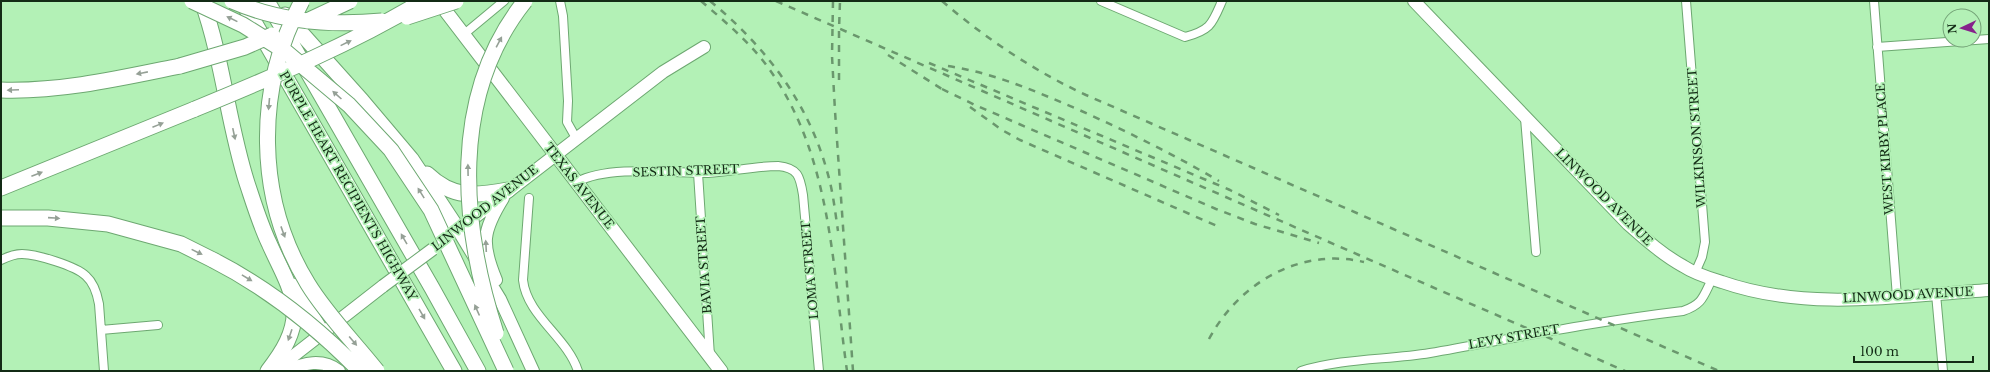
<svg xmlns="http://www.w3.org/2000/svg" width="1990" height="372" viewBox="0 0 1990 372" font-family="'Libre Baskerville',serif">
  <rect width="100%" height="100%" fill="#b3f1b6"/>
  <g fill="none" stroke-linecap="round" stroke-linejoin="round">
    <defs>
      <path id="minor" d="M560 1 563 16 568 101 567 122 576 138
        M1101 1 1185 37C1211 30 1212 24 1222 1
        M1686 1 1705 242 1702 257 1695 273
        M1874 1 1897 297
        M463 35 504 1
        M1877 47 1989 39
        M1525 118 1536 252
        M698 173 710 356
        M577 182C609 165 671 173 708 173 731 172 754 166 778 166 798 168 800 176 803 195L819 371
        M529 198 523 280C527 316 567 337 578 371
        M1 260C7 257 15 254 22 254 36 254 76 266 86 276 94 283 97 293 99 304L104 371
        M1936 294 1943 371
        M101 330 158 325
        M1301 371C1343 358 1388 360 1430 353 1515 338 1598 321 1683 311 1703 304 1703 297 1712 279"/>
      <path id="secondary" d="M1414 1 1628 224C1645 239 1663 255 1683 266 1695 274 1709 278 1722 282 1808 312 1900 296 1989 290
        M466 224 663 72 704 47
        M458 230 500 299 533 371
        M496 280C481 244 482 232 503 198
        M274 371 383 286
        M286 371C304 363 322 358 339 371"/>
      <path id="primary" d="M438 1 721 371"/>
      <path id="motorway" d="M202 1C223 60 228 124 247 183 254 204 260 224 269 243 278 264 292 286 294 308 296 332 282 353 268 371
        M242 1 454 371
        M267 1 432 288 478 371
        M285 15 362 101 411 159 458 230
        M1 90C61 92 121 78 180 66
        M427 174C453 199 475 196 508 190
        M1 188 195 109
        M1 218H48L108 224 181 244 213 260
        M293 286 322 333"/>
    </defs>
    <use href="#minor" stroke="#6da871" stroke-width="10"/>
    <use href="#secondary" stroke="#6da871" stroke-width="14"/>
    <use href="#primary" stroke="#6da871" stroke-width="15"/>
    <use href="#motorway" stroke="#6da871" stroke-width="17"/>
    <use href="#minor" stroke="#fff" stroke-width="8"/>
    <use href="#secondary" stroke="#fff" stroke-width="12"/>
    <use href="#primary" stroke="#fff" stroke-width="13"/>
    <use href="#motorway" stroke="#fff" stroke-width="15"/>
    <path stroke="#6a976d" stroke-width="2.5" stroke-dasharray="7 7" stroke-linecap="butt" d="M701 1C723 20 746 39 764 62 832 151 832 265 847 371
      M710 1C765 46 808 102 827 171 833 191 835 211 838 231
      M776 1 1625 371
      M833 1 832 56 835 111 853 371
      M942 1C985 38 1034 71 1086 95L1719 371
      M888 55 945 91
      M929 63 1230 190 1279 215
      M948 66C994 73 1035 91 1077 109 1126 131 1173 154 1219 181
      M839 80V30L840 1
      M942 89 975 105 1216 209 1255 224 1319 243
      M970 107 1002 130 1020 140 1217 226
      M1209 339C1239 283 1300 247 1364 262"/>
    <defs>
      <path id="secondary-bridge" d="M383 286 433 249"/>
      <path id="motorway-bridge" d="M192 1 243 25 286 52 349 105 391 150 431 210 506 371
        M232 1C280 22 330 26 382 21
        M302 1C255 88 255 198 308 284 327 315 354 342 377 371
        M407 17 456 1
        M307 21 350 1
        M180 66 245 47 272 35
        M195 109C273 77 351 44 423 1
        M213 260C268 288 317 327 360 371
        M496 333C461 225 449 96 525 1"/>
    </defs>
    <use href="#secondary-bridge" stroke="#6da871" stroke-width="14" stroke-linecap="butt"/>
    <use href="#motorway-bridge" stroke="#6da871" stroke-width="17" stroke-linecap="butt"/>
    <use href="#secondary-bridge" stroke="#fff" stroke-width="12"/>
    <use href="#motorway-bridge" stroke="#fff" stroke-width="15"/>
  </g>
  <defs><path id="oneway-solid" d="M-6-.8H1V-3.2L6.5 0L1 3.2V.8H-6Z"/></defs>
  <g fill="#95a096">
    <use href="#oneway-solid" transform="translate(232 19) rotate(-154)"/>
    <use href="#oneway-solid" transform="translate(499 42) rotate(-62)"/>
    <use href="#oneway-solid" transform="translate(346 43) rotate(-26)"/>
    <use href="#oneway-solid" transform="translate(142 73) rotate(169)"/>
    <use href="#oneway-solid" transform="translate(13 90) rotate(178)"/>
    <use href="#oneway-solid" transform="translate(337 95) rotate(-138)"/>
    <use href="#oneway-solid" transform="translate(269 104) rotate(95)"/>
    <use href="#oneway-solid" transform="translate(158 125) rotate(-22)"/>
    <use href="#oneway-solid" transform="translate(234 134) rotate(78)"/>
    <use href="#oneway-solid" transform="translate(468 170) rotate(-91)"/>
    <use href="#oneway-solid" transform="translate(37 174) rotate(-21)"/>
    <use href="#oneway-solid" transform="translate(421 193) rotate(-122)"/>
    <use href="#oneway-solid" transform="translate(54 218) rotate(4)"/>
    <use href="#oneway-solid" transform="translate(283 232) rotate(70)"/>
    <use href="#oneway-solid" transform="translate(404 239) rotate(-120)"/>
    <use href="#oneway-solid" transform="translate(486 246) rotate(-93)"/>
    <use href="#oneway-solid" transform="translate(197 252) rotate(26)"/>
    <use href="#oneway-solid" transform="translate(247 278) rotate(31)"/>
    <use href="#oneway-solid" transform="translate(477 310) rotate(-114)"/>
    <use href="#oneway-solid" transform="translate(422 314) rotate(60)"/>
    <use href="#oneway-solid" transform="translate(290 335) rotate(109)"/>
    <use href="#oneway-solid" transform="translate(353 341) rotate(50)"/>
  </g>
  <g text-anchor="middle" stroke-width="3.5" stroke-linejoin="round" paint-order="stroke">
    <g font-size="12" fill="#132b15" stroke="#b3f1b6">
      <text transform="translate(1697 138) rotate(-94)" y="4">WILKINSON STREET</text>
      <text transform="translate(1885 149) rotate(-94)" y="4">WEST KIRBY PLACE</text>
      <text transform="translate(686 171) rotate(-2)" y="4">SESTIN STREET</text>
      <text transform="translate(348 186) rotate(60)" y="4">PURPLE HEART RECIPIENTS HIGHWAY</text>
      <text transform="translate(579 186) rotate(52)" y="4">TEXAS AVENUE</text>
      <text transform="translate(1604 197) rotate(45)" y="4">LINWOOD AVENUE</text>
      <text transform="translate(485 208) rotate(-38)" y="4">LINWOOD AVENUE</text>
      <text transform="translate(704 265) rotate(-94)" y="4">BAVIA STREET</text>
      <text transform="translate(810 270) rotate(-95)" y="4">LOMA STREET</text>
      <text transform="translate(1908 295) rotate(-3)" y="4">LINWOOD AVENUE</text>
      <text transform="translate(1514 337) rotate(-10)" y="4">LEVY STREET</text>
    </g>
  </g>
  <rect width="1990" height="372" fill="none" stroke="#132b15" stroke-width="4"/>
  <g transform="translate(1962 28) rotate(266)"><circle r="19" fill="#b3f1b6" stroke="#73a276"/>
  <path d="M0-3L7 15L0 10L-7 15Z" fill="#86228b"/>
  <text y="-6" font-size="11" font-weight="bold" text-anchor="middle" fill="#132b15">N</text>
  </g>
  <path d="M1854 356v6h119v-6" fill="none" stroke="#132b15" stroke-width="2"/>
  <text x="1860" y="356" font-size="12" fill="#132b15" stroke="#b3f1b6" stroke-width="3" paint-order="stroke">100 m</text>
</svg>
